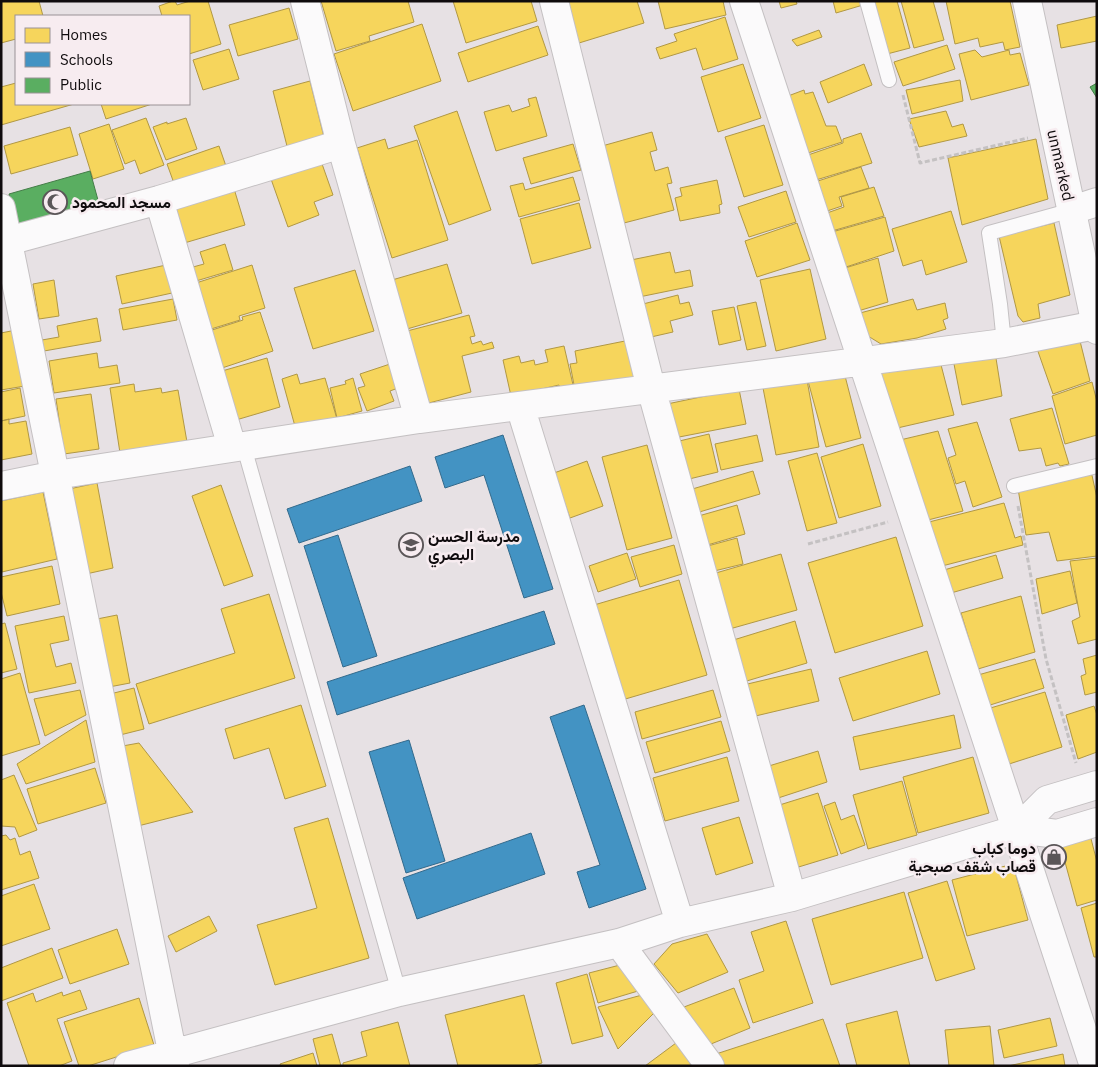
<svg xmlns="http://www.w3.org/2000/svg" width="1098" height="1067" viewBox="0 0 1098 1067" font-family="'IBM Plex Sans',Vazirmatn,sans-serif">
  <rect width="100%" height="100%" fill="#e7e1e4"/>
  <path fill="#f6d55c" stroke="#b19844" d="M1 1H39L43 16H16V39L1 43Z
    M173 1H175L177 5 190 1H208L221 44 189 54V16H162L159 6Z
    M321 1H408L414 22 369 36 370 41 336 51Z
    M453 1H531L537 21 466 43Z
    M566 1H637L644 23 579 43Z
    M658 1H723L726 15 665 29Z
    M779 1H796L797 4 781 8Z
    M833 1H862L863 5 836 13Z
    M873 1H897L910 48 887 54Z
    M901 1H933L944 40 914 48Z
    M946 1H1010L1020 47 1005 50 1003 42 980 47 978 38 955 44Z
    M289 8 298 39 238 56 229 25Z
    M1097 16V41L1061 48 1057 25Z
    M725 17 738 59 703 70 696 48 660 59 656 48 677 41 674 34Z
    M422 24 441 81 353 111 334 54Z
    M538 26 548 55 468 82 458 53Z
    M819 30 822 37 797 46 792 40Z
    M947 45 955 69 903 86 894 62Z
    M229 49 239 79 203 90 193 60Z
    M975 50 982 57 1009 50 1010 55 1020 53 1029 85 971 100 959 54Z
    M743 64 761 118 718 132 701 77Z
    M864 64 872 85 828 103 820 82Z
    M960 80 963 101 912 114 906 90Z
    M310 81 325 141 288 150 273 91Z
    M16 83V104H74L1 125V87Z
    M804 90 805 94 813 92 826 126H836L842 142 808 153 788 96Z
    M536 97 547 136 496 151 484 112 509 105 512 112 530 106 528 99Z
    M101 104H152L106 119Z
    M457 111 491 210 449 225 414 126Z
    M946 111 952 127 963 124 967 136 919 147 909 119Z
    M146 118 164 165 140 174 135 160 125 164 112 130Z
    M186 118 197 149 166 160 153 127 167 122V124Z
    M109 124 124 169 93 179 79 134Z
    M764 125 783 185 744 197 725 137Z
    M70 127 78 155 11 174 4 146Z
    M652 132 657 150 650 152 655 171 668 167 672 183 667 184 674 210 624 223 602 146Z
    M861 133 872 163 816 180 808 155 843 143V139Z
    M385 139 388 149 417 140 448 240 392 258 357 148Z
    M1036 139 1048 199 962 225 948 158Z
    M573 144 581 170 531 184 523 158Z
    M219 146 227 169 175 186 167 164Z
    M321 161 333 195 314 202 319 215 288 227 271 179Z
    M861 167 869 188 839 197 842 206 827 211 818 181Z
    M573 177 580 200 519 217 510 186 523 183 525 190Z
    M717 180 722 204 719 205 720 213 680 221 675 198 682 196 680 188Z
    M232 182 245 225 181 244 168 202Z
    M874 187 884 216 832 231 827 213 844 207 841 197Z
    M786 191 796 222 749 237 738 207Z
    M579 203 591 248 532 264 520 219Z
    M951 211 967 262 926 275 922 260 903 266 892 229Z
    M885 217 894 251 843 268 832 232Z
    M797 223 810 260 757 277 745 241Z
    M1054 223 1070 295 1038 304 1040 318 1023 322 1018 316 999 236Z
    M225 244 233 270 196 281 193 267 204 264 200 252Z
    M670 252 675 273 690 270 693 286 639 297 631 260Z
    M878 258 888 302 858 311 845 268Z
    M447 264 462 313 407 329 392 280Z
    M166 265 172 293 122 304 116 276Z
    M252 265 265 308 239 316 240 320 211 329 196 283Z
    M810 269 826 339 776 351 760 280Z
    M355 270 374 331 313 349 294 288Z
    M54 280 59 316 39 319 33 284Z
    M678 295 680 304 689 302 693 315 670 321 673 332 651 337 643 304Z
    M173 299 177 320 123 330 119 309Z
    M913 299 917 310 945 303 948 318 943 320 946 329 917 338 881 344 868 336 860 313Z
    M756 302 766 346 747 350 737 306Z
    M734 307 741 340 719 345 712 311Z
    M260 312 273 351 222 368 209 331 243 320 242 317Z
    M469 315 475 336 470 337 472 344 481 341 483 345 492 342 494 348 462 356 471 392 425 404 407 331Z
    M97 318 101 341 44 351 42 340 59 337 57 326Z
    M16 330 25 386 1 390V333Z
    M1078 333 1090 381 1053 394 1035 343Z
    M630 340 638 378 575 390 570 364 577 363 575 351Z
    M564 346 574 389 560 393 559 385 511 396 503 360 519 356 521 363 534 360 535 365 548 362 545 350Z
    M995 352 1002 396 962 405 953 359Z
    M97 353 99 368 117 365 120 383 54 393 49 361Z
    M267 358 280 407 236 420 222 371Z
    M940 361 954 415 893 429 876 371Z
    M390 364 398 388 390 391 394 401 367 411 358 388 365 386 360 374Z
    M844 372 861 438 826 447 808 381Z
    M297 374 300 384 325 378 337 419 296 430 282 379Z
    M353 378 362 411 337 418 330 388 346 384 345 381Z
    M807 380 819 447 776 455 763 388Z
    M1092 382 1097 402V435L1065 444 1052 396Z
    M134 384 135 392 161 388 162 393 178 390 187 442 120 453 110 388Z
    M20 388 25 416 1 421V392Z
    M739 389 746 424 674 438 667 404Z
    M91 394 99 449 64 454 56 399Z
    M1052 408 1069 464 1060 466 1058 463 1046 466 1041 448 1019 451 1010 419Z
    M9 419V424L26 421 32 454 1 460V421Z
    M977 422 1002 497 973 507 965 481 956 484 948 458 956 455 948 429Z
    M938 431 963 511 928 520 900 440Z
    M709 434 718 472 685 480 675 442Z
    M757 435 763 461 721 470 715 444Z
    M863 444 881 506 839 518 821 457Z
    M647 445 672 538 627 550 602 457Z
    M817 453 837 523 807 531 788 461Z
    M587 461 603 506 570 518 554 473Z
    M753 471 760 494 696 513 689 490Z
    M1091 471 1097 498V556L1057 561 1049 532 1026 535 1018 489Z
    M97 483 113 568 86 574 69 489Z
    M221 485 253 576 224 586 192 496Z
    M43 492 57 559 2 572 1 501Z
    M1004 503 1015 538 1021 536 1023 545 942 566 929 522Z
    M737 505 745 534 704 546 695 517Z
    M896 537 923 626 835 653 808 563Z
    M737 538 743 564 710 572 704 547Z
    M674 545 682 574 640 587 631 557Z
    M627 553 636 579 598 592 589 566Z
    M781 554 797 610 726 630 709 575Z
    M996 555 1003 578 951 593 944 570Z
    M1097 558V639L1078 644 1072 621 1080 617 1070 561Z
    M52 566 60 604 7 616 1 592V577Z
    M1070 571 1077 603 1042 614 1036 579Z
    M679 580 707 675 622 700 594 605Z
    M269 594 295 678 149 724 136 684 235 653 221 609Z
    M1021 596 1035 652 978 669 961 613Z
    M117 615 130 683 109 687 97 619Z
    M64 616 69 640 50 644 56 667 71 663 76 683 29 693 15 626Z
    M795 621 807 663 740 683 727 642Z
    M5 623 17 669 1 673V624Z
    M927 651 940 694 853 721 839 678Z
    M1097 655V692L1085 695 1081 676 1086 674 1083 659Z
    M1035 659 1044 688 987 706 978 675Z
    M811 669 819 701 747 718 739 686Z
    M20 673 40 744 1 756V679Z
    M134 688 144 729 116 736 106 695Z
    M80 690 86 715 45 736 34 699Z
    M713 690 721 717 642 739 635 712Z
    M1045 692 1062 747 1006 765 987 709Z
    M301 705 326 786 285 799 269 748 234 759 225 729Z
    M1094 706 1097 715V752L1078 759 1066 715Z
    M954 715 961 748 860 770 853 737Z
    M86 720 95 762 26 784 17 764Z
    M721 721 730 751 655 773 646 742Z
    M139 743 193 812 134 827 117 747Z
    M818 751 827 782 769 801 759 769Z
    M727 757 739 801 665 821 653 778Z
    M973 757 989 813 918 833 903 777Z
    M95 768 106 803 38 824 27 789Z
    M14 775 37 830 19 837 15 827 1 826V780Z
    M902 781 917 835 868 849 853 795Z
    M818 793 838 855 792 869 773 807Z
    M835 802 841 820 854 815 865 845 841 854 824 806Z
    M739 817 753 863 716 875 702 828Z
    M328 818 369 958 275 985 257 925 317 908 294 828Z
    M1089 831 1097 862V900L1077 906 1059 840Z
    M6 835 10 840 15 838 20 855 30 851 39 878 1 890V836Z
    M1013 864 1028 920 967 936 952 880Z
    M947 881 975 969 936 981 908 893Z
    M34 884 50 929 1 946V896Z
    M904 892 923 958 831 985 812 919Z
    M1097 903V957H1094L1081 908Z
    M209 916 217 931 176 952 168 936Z
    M786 921 813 1003 753 1023 739 980 764 971 751 932Z
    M117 929 129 964 70 984 58 950Z
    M707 934 728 972 678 993 654 964 672 944Z
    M52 948 63 978 1 1001V968Z
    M620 965 638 991 598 1003 589 973Z
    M587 974 603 1036 572 1044 556 983Z
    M734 988 750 1028 711 1044 684 1007Z
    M80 990 87 1009 57 1019 72 1061 59 1066H29L7 1003 33 993 36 1002 62 992 63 996Z
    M524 995 542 1063 531 1066H458L445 1015Z
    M642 995 654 1013 618 1049 598 1007Z
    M139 998 154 1045 88 1066H79L64 1022Z
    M897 1011 910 1066H857L846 1024Z
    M1050 1018 1057 1046 1004 1058 998 1030Z
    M823 1019 840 1066H725L716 1054Z
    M398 1022 410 1066H343V1063L367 1056 361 1032Z
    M990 1026 994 1066H949L945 1030Z
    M332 1034 341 1066H320L313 1039Z
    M676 1043 692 1066H645Z
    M313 1053 317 1066H281L280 1064Z
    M1063 1054 1065 1066H1008Z"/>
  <path fill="#4393c3" stroke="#336a8c" d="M503 435 553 589 524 598 484 475 445 488 435 457Z
    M410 466 422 501 299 543 287 509Z
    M338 535 377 656 343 667 304 546Z
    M544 611 555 644 337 715 327 682Z
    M584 705 646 889 589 908 577 872 600 865 550 717Z
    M409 740 445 861 406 873 369 752Z
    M531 833 545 874 417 919 403 878Z"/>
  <path fill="#5aae61" stroke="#447d48" d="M1097 83V98L1090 87Z
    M90 171 101 211 20 234 9 194Z"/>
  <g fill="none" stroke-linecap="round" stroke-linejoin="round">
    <defs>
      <path id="service" d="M867 1 889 80
        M1004 343 1000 304 989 233 1072 210
        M244 447 399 992
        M1014 486 1097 466"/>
      <path id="minor" d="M305 1 341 144 419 419
        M554 1 651 388 792 897
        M744 1C860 356 980 710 1094 1066
        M159 200 232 447
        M1 208 175 1066
        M1072 210 1097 202
        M8 241 159 200 341 144
        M520 406 680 923
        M1 486 56 475 419 419 1004 343 1096 325
        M1018 829 1047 800 1097 785
        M619 943 710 1066
        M128 1066 399 992 619 943 680 923 792 897 1018 829 1057 834 1097 822"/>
      <path id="tertiary" d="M1027 1 1097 330"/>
    </defs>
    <use href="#service" stroke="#c4c0c2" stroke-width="16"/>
    <use href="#minor" stroke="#c4c0c2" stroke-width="30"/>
    <use href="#tertiary" stroke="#c4c0c2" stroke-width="30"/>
    <path stroke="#c4c1c2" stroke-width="3" stroke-dasharray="5 2.5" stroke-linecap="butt" d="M903 95 920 163 1028 138
      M1018 506 1046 659 1076 763
      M808 544 888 522"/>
    <use href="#service" stroke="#fbfafb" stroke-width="14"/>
    <use href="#minor" stroke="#fbfafb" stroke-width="28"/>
    <use href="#tertiary" stroke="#fbfafb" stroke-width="28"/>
  </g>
  <defs>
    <symbol id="mosque-ring" viewBox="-11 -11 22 22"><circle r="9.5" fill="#f7ecf0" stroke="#5b5658" stroke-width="1.5"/><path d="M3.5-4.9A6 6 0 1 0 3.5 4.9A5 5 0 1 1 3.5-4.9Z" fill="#5b5658"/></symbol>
    <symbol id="school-ring" viewBox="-11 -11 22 22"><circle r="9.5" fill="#f7ecf0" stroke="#5b5658" stroke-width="1.5"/><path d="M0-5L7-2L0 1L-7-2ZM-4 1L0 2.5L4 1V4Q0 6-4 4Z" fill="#5b5658"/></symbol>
    <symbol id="shop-ring" viewBox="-11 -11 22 22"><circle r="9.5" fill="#f7ecf0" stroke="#5b5658" stroke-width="1.5"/><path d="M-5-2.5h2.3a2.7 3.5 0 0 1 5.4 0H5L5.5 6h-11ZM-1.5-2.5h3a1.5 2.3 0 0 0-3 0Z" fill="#5b5658"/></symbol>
  </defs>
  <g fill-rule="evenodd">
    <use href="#mosque-ring" x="41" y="188" width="28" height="28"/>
    <use href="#school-ring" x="397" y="531" width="28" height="28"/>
    <use href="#shop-ring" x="1040" y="843" width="28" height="28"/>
  </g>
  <g text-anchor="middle" stroke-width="5" stroke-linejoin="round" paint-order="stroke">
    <g font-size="16" fill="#0f0b0d" stroke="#f7ecf0">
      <text transform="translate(1061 165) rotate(77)" y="6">unmarked</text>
    </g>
    <g font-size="16" font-weight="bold" fill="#0f0b0d" stroke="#f7ecf0" text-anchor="start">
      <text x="72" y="208">مسجد المحمود</text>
      <text x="428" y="542">مدرسة الحسن<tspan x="428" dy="18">البصري</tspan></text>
      <text x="1036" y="854" text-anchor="end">دوما كباب<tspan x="1036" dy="18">قصاب شقف صبحية</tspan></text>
    </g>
  </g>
  <rect width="1098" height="1067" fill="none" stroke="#0f0b0d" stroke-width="5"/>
  <rect x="15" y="15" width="175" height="90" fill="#f7ecf0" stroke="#9a9295"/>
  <rect x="25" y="28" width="25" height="15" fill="#f6d55c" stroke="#9a9295"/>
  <text x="60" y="40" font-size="15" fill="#0f0b0d">Homes</text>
  <rect x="25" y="52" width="25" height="15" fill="#4393c3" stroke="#9a9295"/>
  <text x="60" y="65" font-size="15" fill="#0f0b0d">Schools</text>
  <rect x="25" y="78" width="25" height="15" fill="#5aae61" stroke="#9a9295"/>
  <text x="60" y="90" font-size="15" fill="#0f0b0d">Public</text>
</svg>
